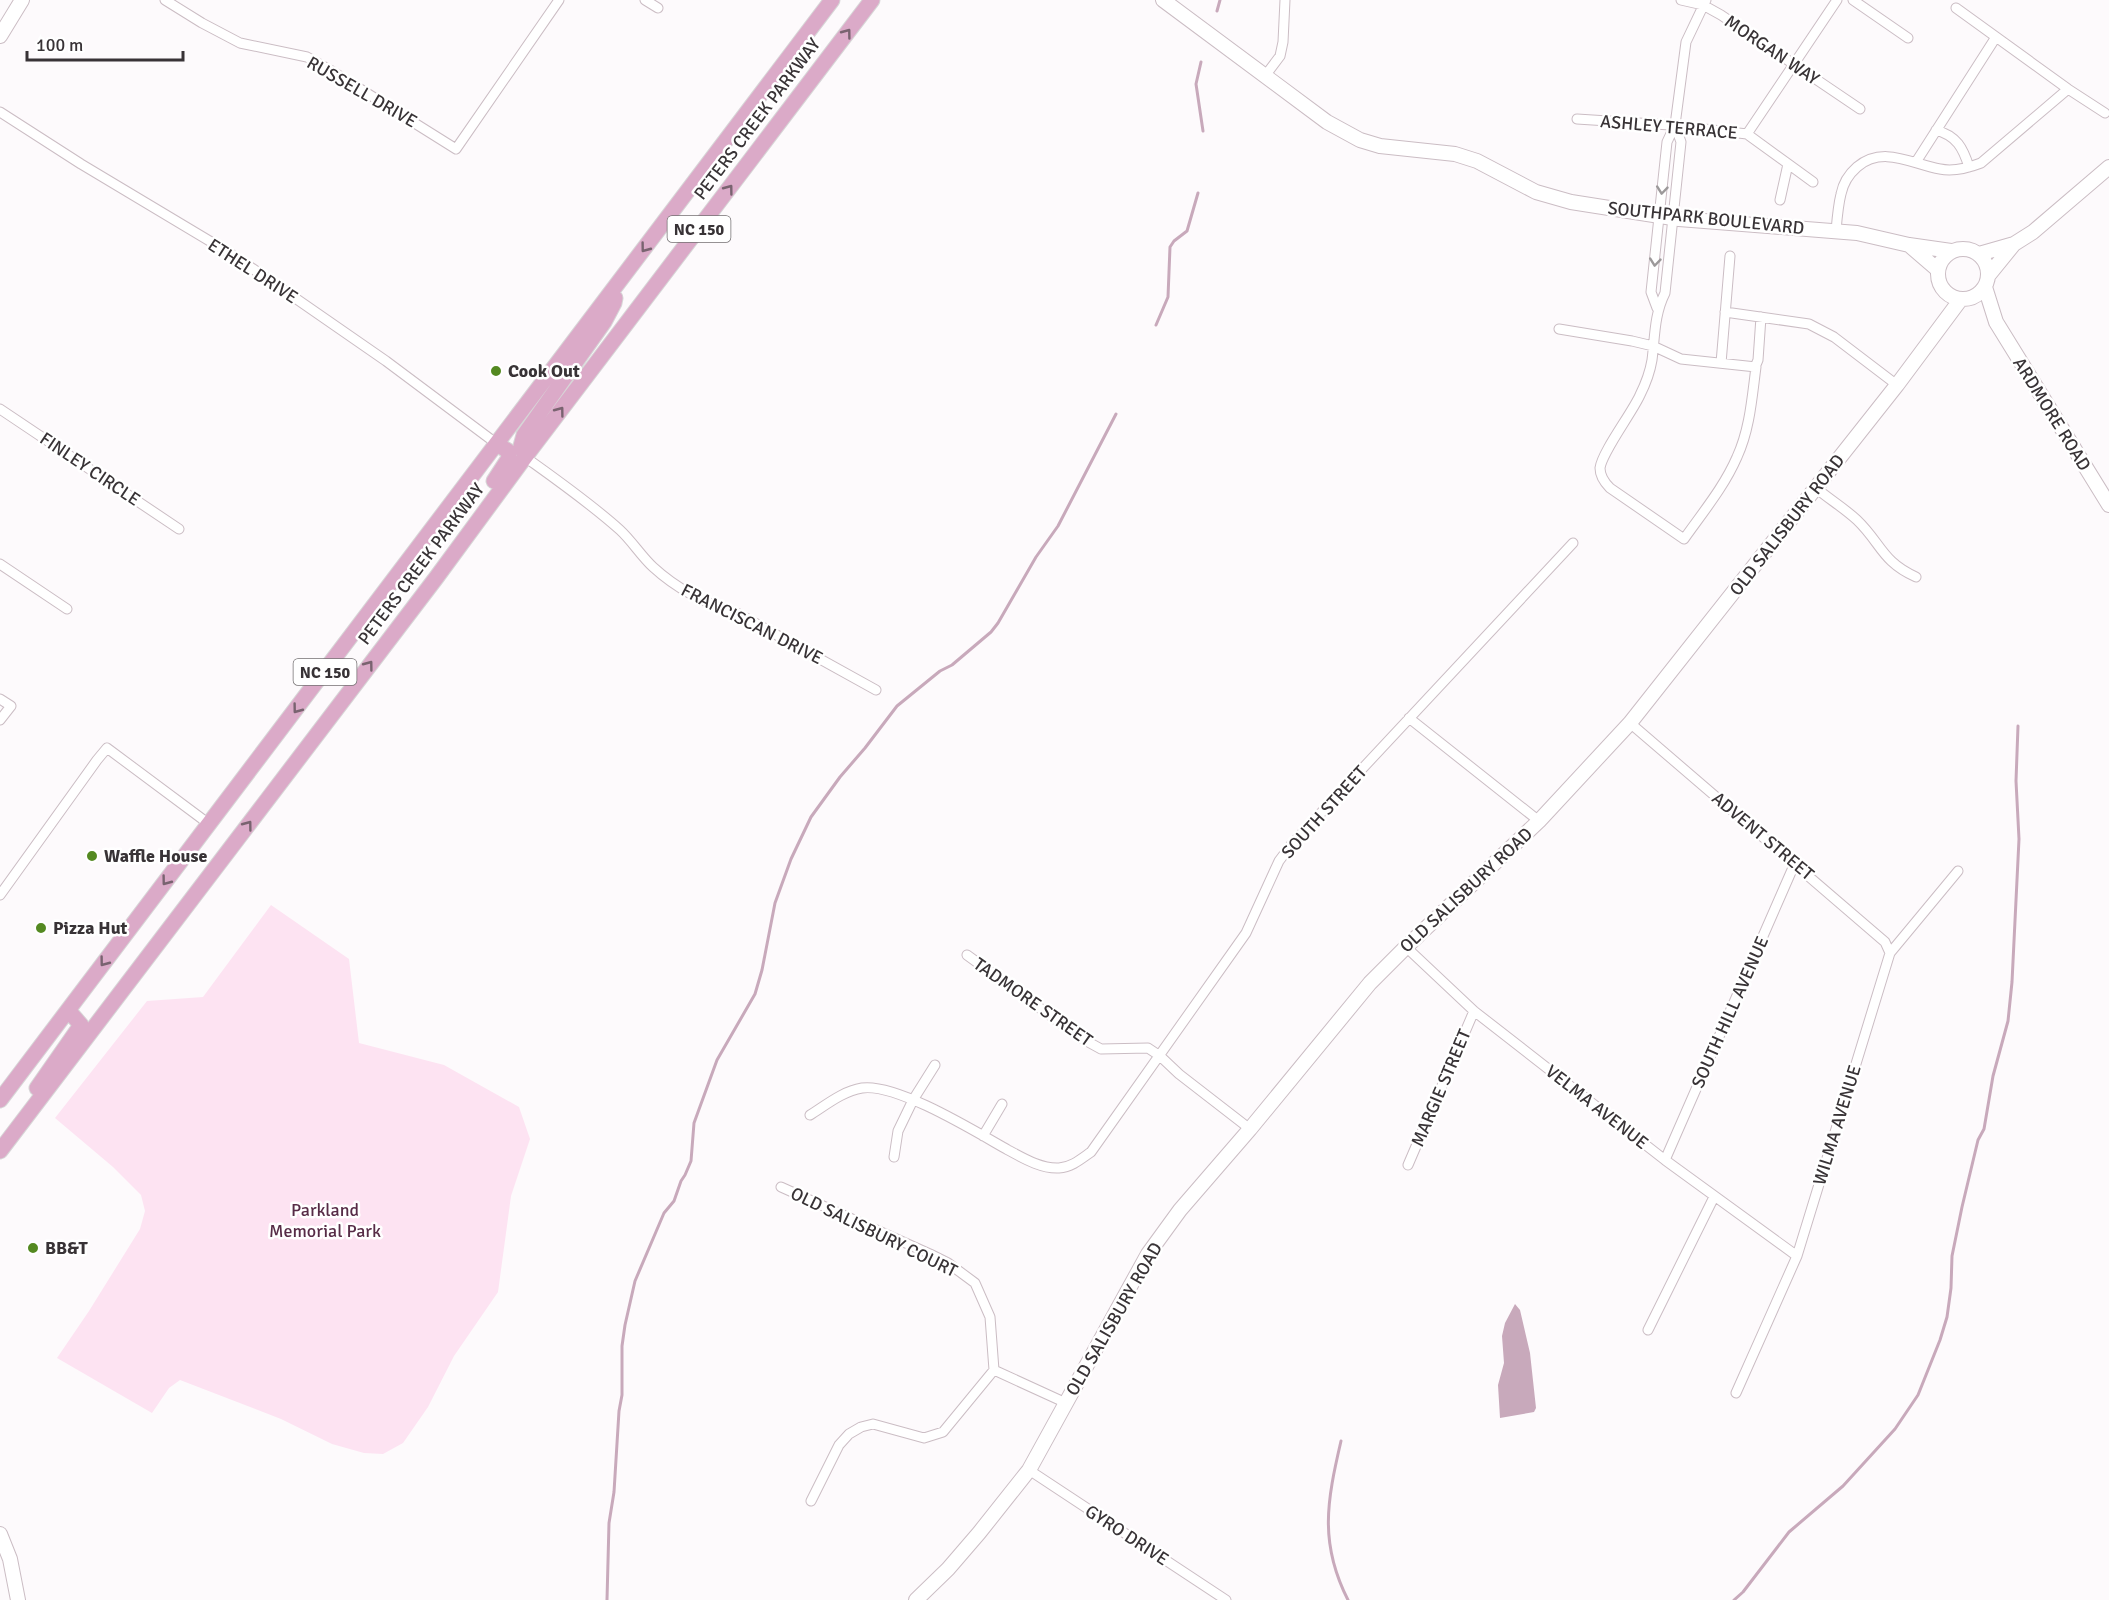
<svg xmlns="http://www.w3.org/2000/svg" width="2109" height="1600" viewBox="0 0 2109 1600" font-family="Signika,sans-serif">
  <rect width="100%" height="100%" fill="#fdfafc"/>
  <path fill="#fde3f2" d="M271 905 349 959 359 1043 444 1065 519 1107 530 1139 511 1196 498 1292 454 1356 428 1407 403 1443 383 1454 364 1453 332 1444 281 1419 180 1380 169 1388 152 1413 57 1358 89 1311 140 1229 145 1211 141 1195 113 1167 55 1118 147 1001 203 997Z"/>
  <path fill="#c8a9bb" d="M1515 1304 1520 1310 1530 1353 1536 1408 1534 1412 1500 1418 1498 1385 1504 1363 1502 1336 1505 1323Z"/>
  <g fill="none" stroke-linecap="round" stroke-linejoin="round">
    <path stroke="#c8a9bb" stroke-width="3" d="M1217 11 1220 0
      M1201 62 1196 84 1203 131
      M1156 325 1168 297 1170 247 1174 241 1187 231 1198 193
      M1341 1441C1327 1501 1319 1543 1348 1600
      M607 1600 609 1523 614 1492 619 1411 622 1395V1346L625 1325 635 1281 664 1213 674 1201 681 1181 685 1175 691 1161 694 1123 717 1060 755 994 762 970 775 903 791 859 811 817 840 777 865 748 897 706 940 671 952 665 991 632 998 623 1036 557 1058 526 1116 414
      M1734 1600 1743 1592 1789 1532 1843 1486 1895 1429 1918 1395 1940 1340 1947 1317 1951 1288 1952 1256 1962 1207 1978 1140 1984 1129 1993 1076 2008 1021 2012 982 2019 839 2016 781 2018 726"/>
    <defs>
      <path id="street" d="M165 0 202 23 240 43 307 57 330 70 456 149 559 0
        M645 0 658 8
        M1681 0 1703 5 1721 15 1860 109
        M1853 0 1908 38
        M1956 8 2068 89 2105 113
        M1265 76 1280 56 1283 42 1285 0
        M0 112 81 164 233 255 386 361 497 444
        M1577 119 1670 125 1747 134 1813 182
        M1936 130C1957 136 1963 148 1969 167
        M1747 134 1837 0
        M1916 162 1996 37
        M1780 200 1788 164
        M1836 231C1837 219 1838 206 1841 194 1843 184 1849 174 1857 167 1883 145 1912 164 1940 169 1954 172 1968 168 1981 163L2068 89
        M1657 308 1651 292 1667 142 1675 125 1686 42 1706 0
        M1725 312 1809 324 1834 337 1897 385
        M1559 329 1632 341 1653 346 1681 359 1756 367C1752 397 1750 429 1737 457 1724 487 1703 512 1684 539L1610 488C1605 483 1600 477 1600 468 1602 452 1632 413 1640 395 1645 385 1650 372 1652 360 1655 337 1654 315 1665 293L1681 142 1675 125
        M1721 363 1730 256
        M1755 367 1758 360 1761 317
        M0 409 179 529
        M525 457C557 480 590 503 620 530 632 541 641 556 653 567 678 590 706 604 737 613L876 690
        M1816 488C1829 499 1844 508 1857 520 1881 543 1882 562 1916 577
        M0 564 67 609
        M0 699 11 706 0 720
        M1409 718 1539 821
        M1630 723 1885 942 1890 953
        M0 895 97 760 107 748 209 824
        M1406 947 1474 1011 1665 1160 1797 1256
        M967 955 1081 1038 1101 1049 1148 1048 1160 1056 1179 1074 1250 1129
        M810 1115C826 1105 843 1091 862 1088 897 1083 976 1132 1008 1150 1023 1158 1041 1169 1059 1168 1072 1167 1081 1159 1091 1152L1246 933 1279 861 1291 845 1573 543
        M983 1136 1002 1104
        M894 1157 898 1131 913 1100 935 1065
        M1665 1160 1795 863
        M1408 1165 1474 1011
        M781 1187 930 1254 948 1263 975 1283 990 1317 994 1370 1066 1403
        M1648 1330 1714 1197
        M1736 1393 1797 1256 1890 953 1958 871
        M1029 1470 1226 1600
        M811 1501 839 1445 849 1434 861 1427 873 1424 924 1438 943 1432 994 1370"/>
      <path id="secondary" d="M1163 0 1327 122 1360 140 1380 146 1455 154 1477 161 1536 192 1571 202 1679 219 1857 233 1909 245 1951 251
        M0 36 22 0
        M1909 245 1938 270
        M1938 274a25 25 0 1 1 50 0a25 25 0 1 1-50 0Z
        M1979 254 2014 244 2033 232 2109 167
        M1988 276 2014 244
        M1985 287 1996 322 2109 505
        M0 1534 10 1559 18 1600
        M916 1600 948 1569 979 1533 1029 1470 1148 1254 1180 1210 1250 1129 1370 983 1406 947 1539 821 1630 723 1897 385 1961 299"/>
      <path id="primary" d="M525 457 521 446 524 435 604 322 614 303 615 298
        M494 481 509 458 508 451 497 444
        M37 1088 81 1025 68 1010
        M0 1100 832 0
        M0 1151 436 578 525 457 872 0"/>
    </defs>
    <use href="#street" stroke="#cbbdc4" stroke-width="11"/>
    <use href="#secondary" stroke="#cbbdc4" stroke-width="16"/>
    <use href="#primary" stroke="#d7d6d7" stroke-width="17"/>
    <use href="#street" stroke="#fff" stroke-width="9"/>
    <use href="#secondary" stroke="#fff" stroke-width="14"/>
    <use href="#primary" stroke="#dbaac8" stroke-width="15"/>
  </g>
  <defs><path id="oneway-chevron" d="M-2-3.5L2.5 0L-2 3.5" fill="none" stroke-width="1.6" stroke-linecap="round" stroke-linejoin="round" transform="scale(1.5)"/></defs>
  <g stroke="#796370">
    <use href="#oneway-chevron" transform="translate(847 33) rotate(-53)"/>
    <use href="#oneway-chevron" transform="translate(729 189) rotate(-53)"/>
    <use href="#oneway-chevron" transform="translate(645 248) rotate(127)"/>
    <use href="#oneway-chevron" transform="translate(560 411) rotate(-53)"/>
    <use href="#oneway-chevron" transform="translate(369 665) rotate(-53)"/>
    <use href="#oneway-chevron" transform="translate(297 709) rotate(127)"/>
    <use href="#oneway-chevron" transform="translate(248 825) rotate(-53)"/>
    <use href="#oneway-chevron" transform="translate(166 881) rotate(127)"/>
    <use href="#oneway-chevron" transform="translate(104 962) rotate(127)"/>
  </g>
  <g stroke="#9c999a">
    <use href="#oneway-chevron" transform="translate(1662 190) rotate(96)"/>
    <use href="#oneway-chevron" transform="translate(1655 262) rotate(96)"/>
  </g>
  <g fill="#548921" stroke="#fff" stroke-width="2">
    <circle cx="496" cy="371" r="6"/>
    <circle cx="92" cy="856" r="6"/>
    <circle cx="41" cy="928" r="6"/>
    <circle cx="33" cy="1248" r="6"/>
  </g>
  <g text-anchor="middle" stroke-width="5" stroke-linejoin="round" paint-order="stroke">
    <g fill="#fff" stroke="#747072" stroke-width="1.5">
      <rect x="667.5" y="216" width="63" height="26" rx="4.5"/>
      <rect x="293.5" y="659" width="63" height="26" rx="4.5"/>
    </g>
    <g font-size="16" font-weight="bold" fill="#383336">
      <text x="699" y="235">NC 150</text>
      <text x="325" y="678">NC 150</text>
    </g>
    <g font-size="18" fill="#383336" stroke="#fff">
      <text transform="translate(1772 50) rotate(34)" y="6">MORGAN WAY</text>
      <text transform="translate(362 92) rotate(30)" y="6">RUSSELL DRIVE</text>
      <text transform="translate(757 119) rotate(-53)" y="6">PETERS CREEK PARKWAY</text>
      <text transform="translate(1669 127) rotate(5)" y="6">ASHLEY TERRACE</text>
      <text transform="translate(1706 218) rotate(6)" y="6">SOUTHPARK BOULEVARD</text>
      <text transform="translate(253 271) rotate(33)" y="6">ETHEL DRIVE</text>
      <text transform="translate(2052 414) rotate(58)" y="6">ARDMORE ROAD</text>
      <text transform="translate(90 469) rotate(34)" y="6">FINLEY CIRCLE</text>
      <text transform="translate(1787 525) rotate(-52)" y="6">OLD SALISBURY ROAD</text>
      <text transform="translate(421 564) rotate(-53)" y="6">PETERS CREEK PARKWAY</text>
      <text transform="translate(752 624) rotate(27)" y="6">FRANCISCAN DRIVE</text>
      <text transform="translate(1324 812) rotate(-48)" y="6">SOUTH STREET</text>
      <text transform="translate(1763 836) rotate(40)" y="6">ADVENT STREET</text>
      <text transform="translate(1466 890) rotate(-43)" y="6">OLD SALISBURY ROAD</text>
      <text transform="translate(1033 1002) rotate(35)" y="6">TADMORE STREET</text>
      <text transform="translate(1730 1012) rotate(-66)" y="6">SOUTH HILL AVENUE</text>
      <text transform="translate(1441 1088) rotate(-67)" y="6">MARGIE STREET</text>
      <text transform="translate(1597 1107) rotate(38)" y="6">VELMA AVENUE</text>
      <text transform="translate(1837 1125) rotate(-73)" y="6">WILMA AVENUE</text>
      <text transform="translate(874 1232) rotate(26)" y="6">OLD SALISBURY COURT</text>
      <text transform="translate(1114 1319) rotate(-60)" y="6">OLD SALISBURY ROAD</text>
      <text transform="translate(1127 1535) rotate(33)" y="6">GYRO DRIVE</text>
    </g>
    <g font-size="18" font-weight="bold" fill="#383336" stroke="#fff" text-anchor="start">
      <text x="508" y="377">Cook Out</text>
      <text x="104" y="862">Waffle House</text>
      <text x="53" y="934">Pizza Hut</text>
      <text x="45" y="1254">BB&amp;T</text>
    </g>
    <g font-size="18" fill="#572c47" stroke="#fff">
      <text x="325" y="1216">Parkland<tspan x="325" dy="21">Memorial Park</tspan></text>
    </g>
  </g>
  <path d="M27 51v9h156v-9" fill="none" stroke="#383336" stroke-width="3"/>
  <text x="36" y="51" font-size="18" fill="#383336" stroke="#ffffff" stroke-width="4.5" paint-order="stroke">100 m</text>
</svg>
